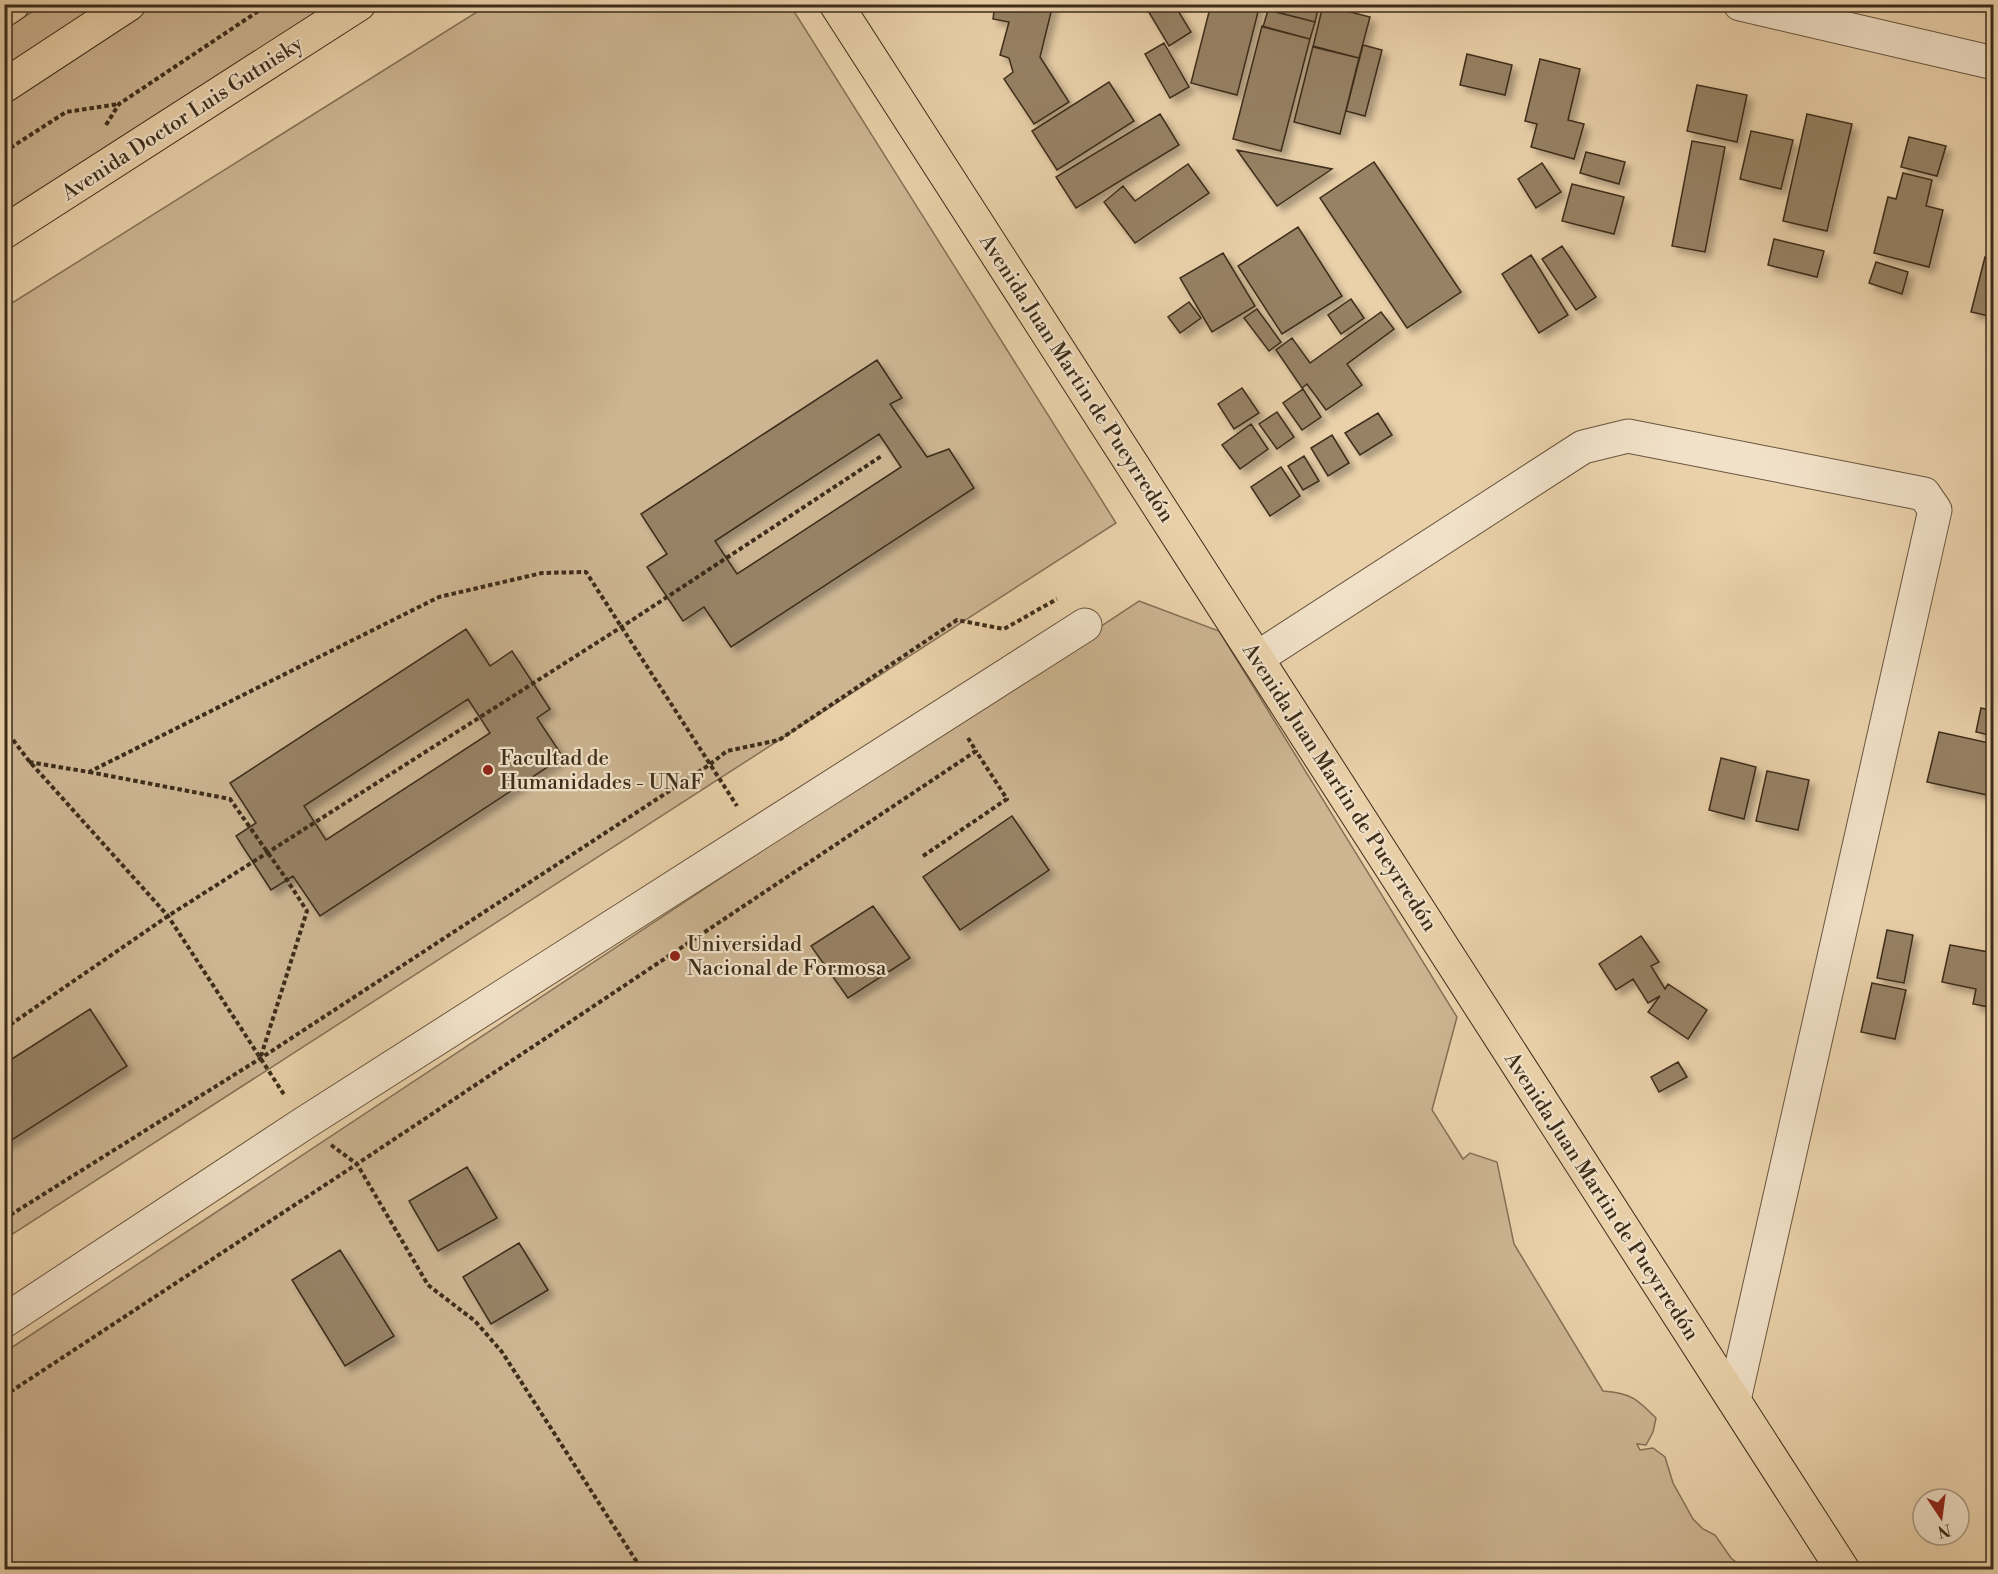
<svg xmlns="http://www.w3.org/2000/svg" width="1998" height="1574" viewBox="0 0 1998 1574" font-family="'Libre Bodoni',serif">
  <defs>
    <filter id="shadow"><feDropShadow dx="5.5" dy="5.5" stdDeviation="3" flood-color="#0004"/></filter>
  </defs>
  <rect width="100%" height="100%" fill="#ead1aa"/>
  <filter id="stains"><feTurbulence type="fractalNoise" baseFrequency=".00333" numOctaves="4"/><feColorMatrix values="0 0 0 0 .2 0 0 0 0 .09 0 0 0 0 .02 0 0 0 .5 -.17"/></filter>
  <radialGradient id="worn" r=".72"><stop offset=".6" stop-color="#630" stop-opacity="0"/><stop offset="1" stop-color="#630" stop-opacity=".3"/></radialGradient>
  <path fill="#cdb592" stroke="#857156" stroke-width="1.5" d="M43 5H329L5 215V29Z
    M488 5H790L1116 523 5 1239 4 308Z
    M1139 601 1219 631 1457 1017 1432 1110 1463 1159 1470 1153 1497 1162 1514 1244 1603 1391C1631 1393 1637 1399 1656 1418L1653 1432 1646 1445 1637 1444 1640 1450 1653 1448 1665 1457 1673 1483 1693 1519 1703 1529 1715 1535 1731 1558 1745 1569 5 1570V1352Z"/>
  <path fill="#978265" stroke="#3d2d1a" stroke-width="1.5" fill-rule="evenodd" filter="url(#shadow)" d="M995 4H1053L1040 57 1069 102 1034 124 1004 79 1013 72 1009 58 1000 55 1009 22 993 19Z
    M1144 4H1174L1191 32 1169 46Z
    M1211 4H1260L1237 95 1191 83Z
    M1266 4H1318L1319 5 1315 22 1265 9Z
    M1323 5 1370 17 1359 58 1313 47Z
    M1268 10 1315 22 1310 39 1263 27Z
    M1262 26 1310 39 1281 151 1233 139Z
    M1164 43 1189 87 1170 98 1145 54Z
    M1363 45 1382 50 1365 116 1346 111Z
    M1313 46 1359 58 1340 134 1294 122Z
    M1467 54 1512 65 1505 95 1460 85Z
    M1540 59 1580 69 1568 120 1584 124 1574 159 1531 147 1537 124 1525 121Z
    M1109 82 1134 121 1057 170 1032 131Z
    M1697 85 1747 95 1737 142 1687 131Z
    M1160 114 1179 145 1076 208 1056 177Z
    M1807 114 1852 124 1827 231 1783 221Z
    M1751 131 1793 140 1781 189 1740 179Z
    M1909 137 1946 146 1937 176 1901 167Z
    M1692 141 1725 147 1705 252 1672 246Z
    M1237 150 1332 169 1277 206Z
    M1586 152 1625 162 1619 184 1580 173Z
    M1374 162 1461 292 1407 328 1320 198Z
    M1542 163 1561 192 1536 208 1518 179Z
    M1188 164 1209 193 1135 243 1104 202 1123 186 1135 201Z
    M1903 173 1932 180 1926 206 1943 210 1929 267 1874 253 1888 197 1896 199Z
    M1572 184 1624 197 1614 234 1562 221Z
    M1298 227 1342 296 1282 334 1238 266Z
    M1774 239 1824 251 1817 277 1768 265Z
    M1562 246 1596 297 1576 310 1542 259Z
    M1223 253 1255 306 1212 332 1180 278Z
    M1531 255 1568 315 1539 333 1502 274Z
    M1985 257 1994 259V317L1971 312Z
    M1876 262 1908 272 1902 294 1869 283Z
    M1351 299 1364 318 1341 334 1328 315Z
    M1189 302 1201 318 1180 333 1168 317Z
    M1257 309 1281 342 1269 351 1244 318Z
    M1381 312 1394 329 1347 364 1362 385 1326 410 1307 384 1302 388 1276 350 1292 338 1310 363Z
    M877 360 902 398 890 404 927 457 949 449 974 488 731 647 704 607 683 621 647 567 667 554 641 514ZM879 434 901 467 737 574 715 541Z
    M1242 388 1259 413 1234 429 1218 404Z
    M1303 389 1321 417 1302 430 1283 403Z
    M1277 412 1294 437 1277 449 1259 424Z
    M1378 413 1392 435 1360 455 1345 433Z
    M1251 424 1268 449 1240 469 1222 445Z
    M1332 435 1349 463 1328 476 1311 448Z
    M1304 456 1319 481 1303 490 1288 466Z
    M1281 467 1300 496 1270 516 1251 487Z
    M466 629 490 666 512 651 550 709 537 718 563 757 320 916 293 876 271 890 236 836 256 823 230 783ZM468 699 490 733 326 840 304 806Z
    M1981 708 1994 711V736L1976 732Z
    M1939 732 1994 744V788L1992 796 1927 782Z
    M1721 758 1756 767 1744 819 1709 810Z
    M1767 771 1809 780 1798 830 1756 821Z
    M1012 816 1049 870 960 930 923 877Z
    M873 906 910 958 848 998 811 946Z
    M1887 930 1913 935 1904 983 1877 978Z
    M1641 936 1659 962 1651 966 1665 989 1668 984 1707 1010 1688 1039 1648 1012 1660 996 1648 1003 1633 979 1616 990 1599 964Z
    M1950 945 1994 953V1008L1973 1004 1976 989 1942 982Z
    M1872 983 1906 990 1895 1039 1861 1032Z
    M90 1009 127 1066 4 1145V1064Z
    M1678 1062 1687 1077 1659 1092 1651 1077Z
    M467 1167 497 1218 438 1251 409 1201Z
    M519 1243 548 1290 491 1324 463 1277Z
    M340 1250 394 1336 345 1366 292 1280Z"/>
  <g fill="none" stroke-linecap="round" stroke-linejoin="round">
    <defs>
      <path id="minor" d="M1740 4 1994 63
        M1257 658 1583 447 1628 436 1924 494 1935 510 1734 1400
        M4 1321 303 1124 1085 625"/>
      <path id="major" d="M836 4 1843 1570
        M4 10 13 4
        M4 86 129 4
        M4 232 359 4"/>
    </defs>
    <use href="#minor" stroke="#68563e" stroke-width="35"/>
    <use href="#major" stroke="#3d2d1a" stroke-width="35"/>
    <path stroke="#3d2d1a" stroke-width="4" stroke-dasharray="4.5 3" stroke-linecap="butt" d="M106 125 119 104 269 4
      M4 152 66 112 119 104
      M4 728 29 761 168 916 285 1096
      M29 762 89 772 439 597 542 573 586 572 737 806
      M89 772 230 799 287 880 307 911 261 1056
      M923 856 1007 799 976 751
      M4 1029 168 916 623 626 883 455
      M331 1145 357 1164 428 1285 475 1321 502 1352 642 1570
      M4 1219 261 1058 709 765 727 751 779 740 957 620 1004 629 1057 599
      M4 1396 357 1164 976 751 968 738"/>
    <use href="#minor" stroke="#f1e1c8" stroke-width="33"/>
    <use href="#major" stroke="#ead1aa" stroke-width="33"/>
  </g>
  <g fill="#8f2418" stroke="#f1e1c8" stroke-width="2">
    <circle cx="488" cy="770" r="6"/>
    <circle cx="675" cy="956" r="6"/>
  </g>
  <g text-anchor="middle" stroke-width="4.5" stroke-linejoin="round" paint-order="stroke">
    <g font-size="21" fill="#3d2d1a" stroke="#f1e1c8">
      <text transform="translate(182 118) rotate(-33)" y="7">Avenida Doctor Luis Gutnisky</text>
      <text transform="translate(1077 378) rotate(57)" y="7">Avenida Juan Martin de Pueyrredón</text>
      <text transform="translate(1340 787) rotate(57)" y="7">Avenida Juan Martin de Pueyrredón</text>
      <text transform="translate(1602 1196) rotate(57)" y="7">Avenida Juan Martin de Pueyrredón</text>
    </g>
    <g font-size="21" fill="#3d2d1a" stroke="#f1e1c8" text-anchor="start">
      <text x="500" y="765">Facultad de<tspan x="500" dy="24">Humanidades - UNaF</tspan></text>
      <text x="687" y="951">Universidad<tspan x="687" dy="24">Nacional de Formosa</tspan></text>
    </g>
  </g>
  <rect width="1998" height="1574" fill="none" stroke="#ead1aa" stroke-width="24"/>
  <rect x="6" y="6" width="1986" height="1562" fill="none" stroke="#3d2d1a" stroke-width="3"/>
  <rect x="12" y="12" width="1974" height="1550" fill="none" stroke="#3d2d1a" stroke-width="1.5"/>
  <g transform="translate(1941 1517) rotate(167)"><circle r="28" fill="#f1e1c8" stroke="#a99982" stroke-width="1.5"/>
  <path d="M0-4.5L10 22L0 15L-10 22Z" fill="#8f2418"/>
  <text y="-9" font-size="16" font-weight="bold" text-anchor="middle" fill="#3d2d1a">N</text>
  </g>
  <rect width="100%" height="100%" filter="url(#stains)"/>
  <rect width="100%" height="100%" fill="url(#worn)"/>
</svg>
